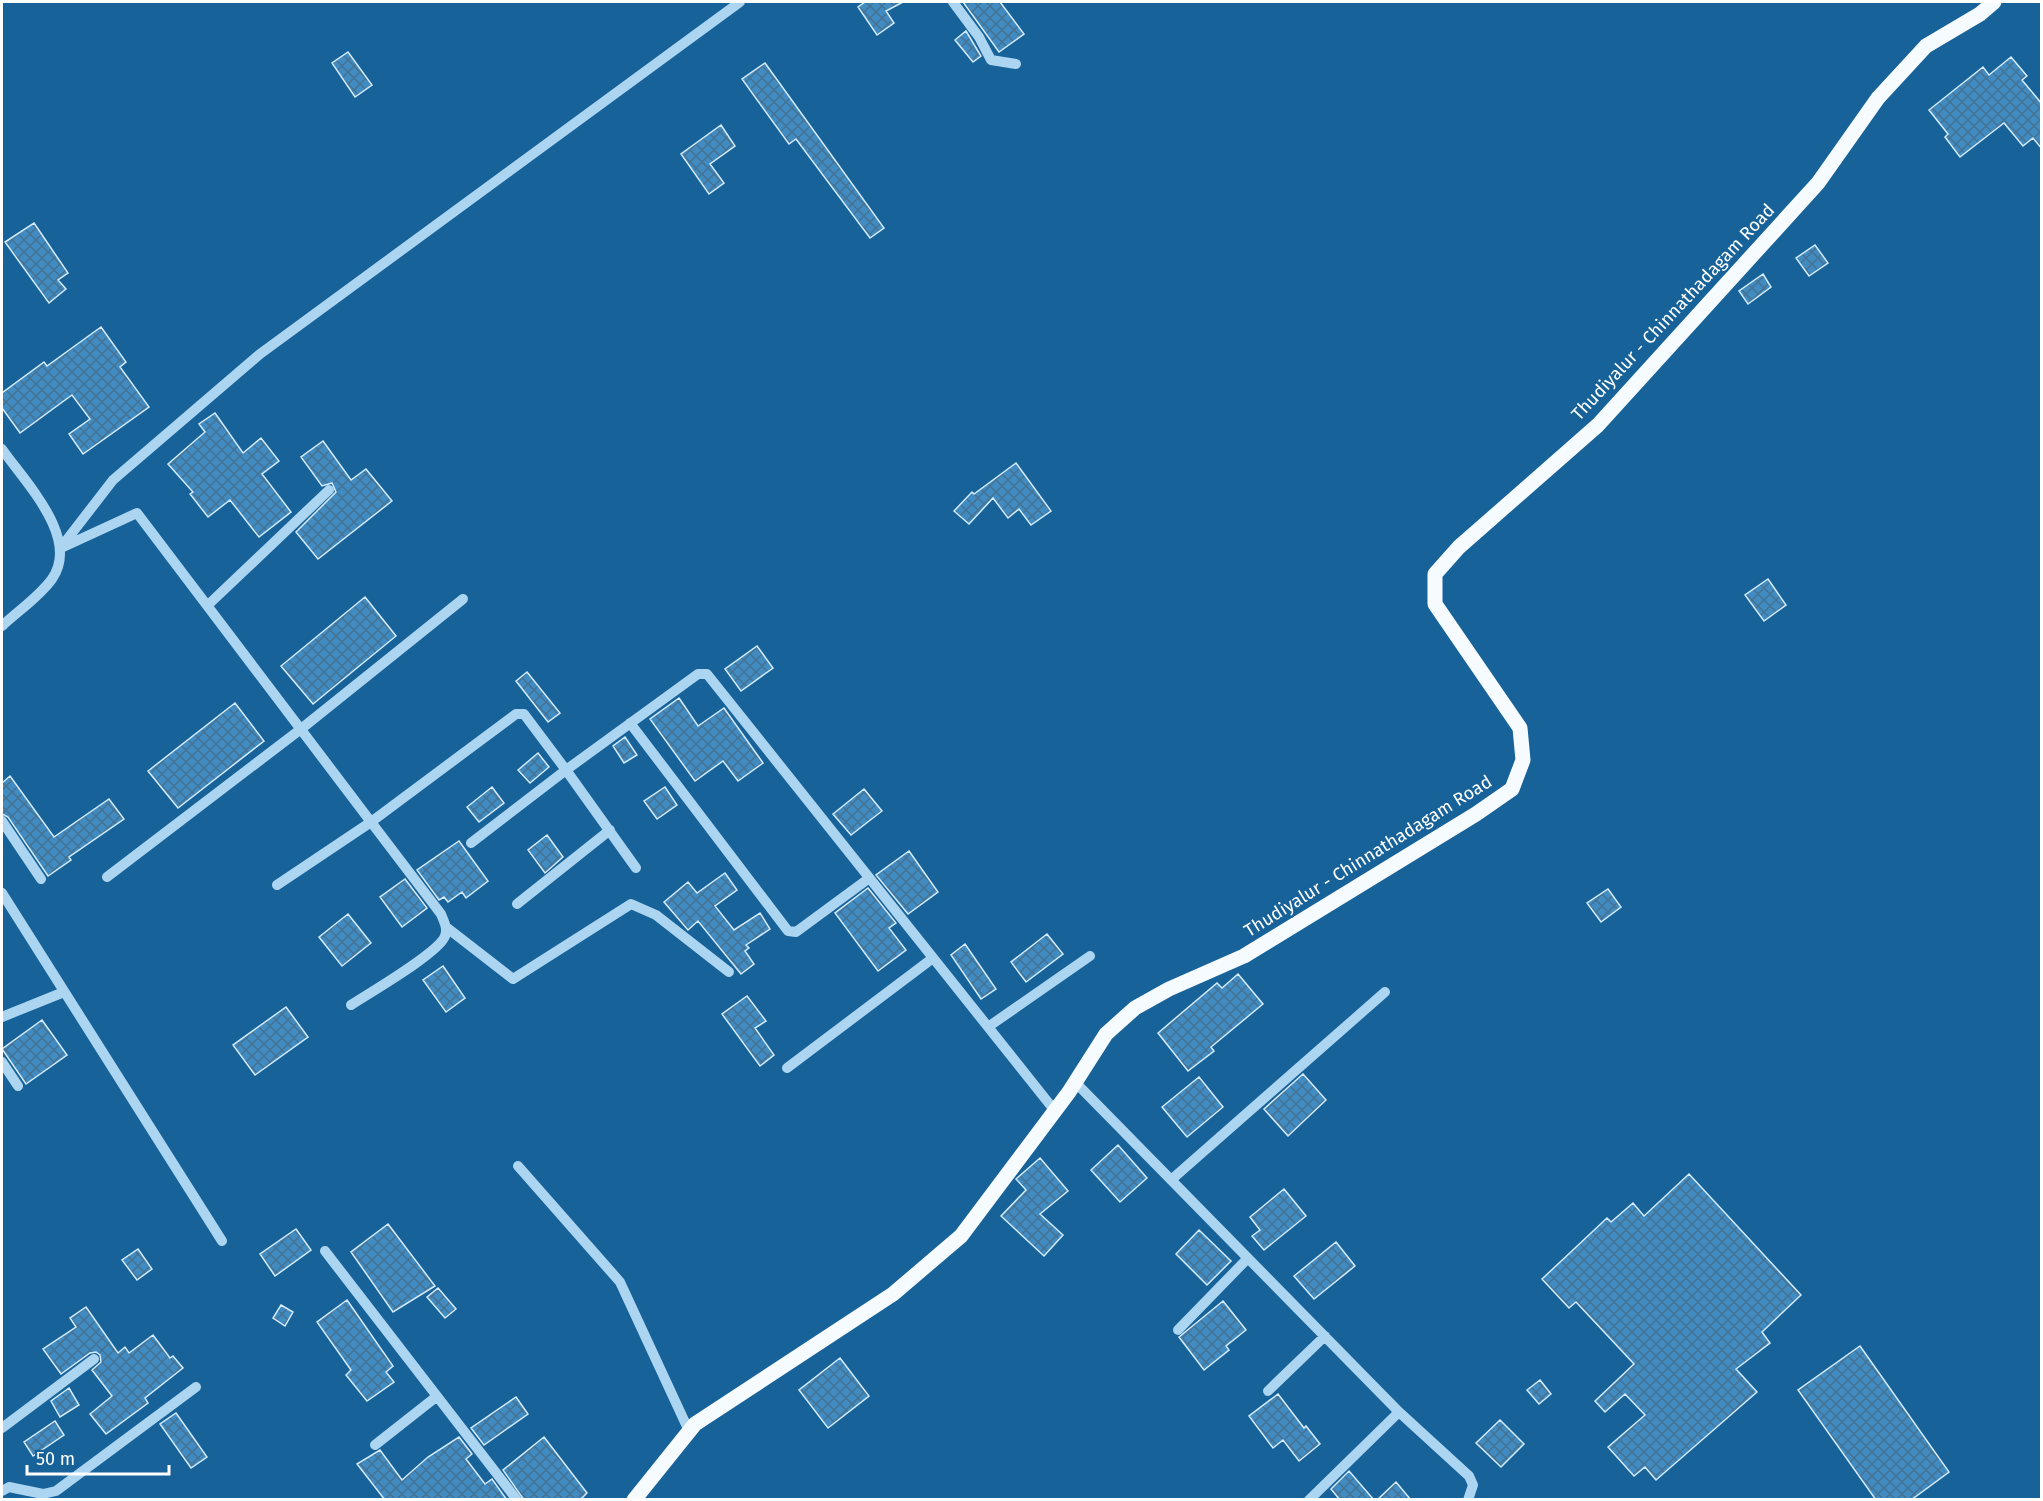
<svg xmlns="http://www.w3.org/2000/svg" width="2043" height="1501" viewBox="0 0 2043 1501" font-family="'Fira Sans',sans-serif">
  <defs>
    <pattern id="building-cross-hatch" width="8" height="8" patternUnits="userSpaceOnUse" patternTransform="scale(1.5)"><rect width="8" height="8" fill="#408bc1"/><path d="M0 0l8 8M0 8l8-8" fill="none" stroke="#457292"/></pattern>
  </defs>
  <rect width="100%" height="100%" fill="#176299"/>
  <path fill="url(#building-cross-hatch)" stroke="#d3ebfc" stroke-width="1.5" d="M865 2H903L886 11 894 23 877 35 858 7Z
    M963 2H1000L1024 34 999 52Z
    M966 31 981 56 973 62 955 40Z
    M348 52 372 85 355 97 332 63Z
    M2011 57 2027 76 2022 80 2042 104V149L2033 138 2023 146 2004 123 1960 157 1945 137 1948 134 1929 110 1983 67 1989 75Z
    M765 63 884 228 870 238 796 139 789 144 742 79Z
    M721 125 735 146 710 164 724 183 709 194 681 154Z
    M34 223 68 273 58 280 66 289 49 303 5 242Z
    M1815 245 1828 263 1809 276 1796 258Z
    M1763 274 1771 287 1748 304 1739 291Z
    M101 327 126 362 120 367 149 407 83 454 69 434 90 419 72 395 20 433 2 408V393L44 362 47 366Z
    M215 413 243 453 261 438 279 461 262 474 291 512 259 537 230 500 208 517 190 494 193 492 168 464 205 432 199 424Z
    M323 441 351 480 366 469 392 501 318 559 296 532 336 492 332 483 322 486 301 457Z
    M1016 463 1051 511 1031 525 1019 509 1008 518 993 498 969 524 954 511 972 492 974 494Z
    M1768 579 1786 605 1764 621 1745 595Z
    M365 597 396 636 313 704 281 666Z
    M757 646 773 668 741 691 725 669Z
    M527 672 560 713 548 722 516 681Z
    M679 698 698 726 724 708 763 763 738 781 723 761 695 781 650 719Z
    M235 703 264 741 178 808 148 771Z
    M625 737 637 755 624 763 613 746Z
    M538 753 549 767 530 783 518 770Z
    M10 776 54 837 109 799 124 819 69 857 71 860 48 876 8 817 2 814V783Z
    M492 787 504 803 479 822 467 807Z
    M665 787 677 805 657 819 644 801Z
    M864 789 882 811 851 835 833 814Z
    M547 835 563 857 545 873 528 850Z
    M459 841 488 881 466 898 462 892 448 902 444 897 439 900 417 870Z
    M909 851 938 892 908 914 876 875Z
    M725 873 737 890 715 906 734 930 760 913 770 929 746 945 749 948 745 951 754 964 741 974 698 921 688 930 664 902 688 882 697 893Z
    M405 879 427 908 402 927 380 897Z
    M868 888 896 923 889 928 906 950 878 971 835 913Z
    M1608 889 1621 907 1601 922 1587 903Z
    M348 914 371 943 342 966 319 937Z
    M1047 934 1063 954 1026 982 1011 962Z
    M965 944 996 989 981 999 951 955Z
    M443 966 465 998 446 1012 423 980Z
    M1238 974 1263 1004 1211 1047 1214 1051 1188 1071 1158 1033 1217 983 1222 988Z
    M747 996 766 1021 755 1028 774 1055 760 1066 722 1014Z
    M286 1007 308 1037 255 1075 233 1045Z
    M42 1020 67 1055 26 1084 2 1049Z
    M1303 1074 1326 1100 1288 1136 1264 1109Z
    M1199 1077 1223 1107 1187 1137 1162 1107Z
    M1118 1145 1147 1178 1120 1202 1091 1170Z
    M1040 1158 1068 1191 1040 1214 1063 1235 1044 1256 1001 1216 1026 1190 1016 1179Z
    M1689 1174 1801 1295 1762 1332 1770 1343 1736 1369 1757 1392 1656 1480 1645 1467 1634 1476 1608 1447 1645 1415 1625 1394 1605 1412 1595 1401 1634 1364 1576 1302 1569 1308 1542 1279 1607 1218 1611 1222 1633 1203 1644 1216Z
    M1284 1189 1306 1216 1264 1250 1252 1236 1260 1230 1250 1217Z
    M388 1224 435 1286 393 1312 351 1252Z
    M296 1229 311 1250 275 1276 260 1254Z
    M1199 1230 1231 1261 1207 1285 1176 1254Z
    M1336 1242 1355 1266 1314 1299 1294 1276Z
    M138 1249 152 1269 137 1280 122 1260Z
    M438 1288 456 1309 445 1318 427 1297Z
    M347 1300 393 1366 386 1372 394 1382 367 1401 346 1375 351 1370 317 1322Z
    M1223 1301 1246 1330 1226 1346 1229 1350 1204 1370 1179 1337Z
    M281 1305 293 1312 285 1326 273 1318Z
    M86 1307 118 1353 125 1347 129 1353 153 1335 170 1358 173 1356 183 1368 145 1398 148 1403 106 1434 90 1414 112 1396 92 1370 101 1362 100 1355 96 1352 90 1353 61 1374 43 1349 76 1327 70 1318Z
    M1860 1346 1949 1472 1911 1500H1876L1798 1390Z
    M840 1358 869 1396 828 1428 799 1390Z
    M1540 1380 1551 1394 1539 1404 1527 1390Z
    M69 1388 79 1405 60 1417 51 1401Z
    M1278 1394 1304 1428 1306 1426 1320 1444 1299 1461 1283 1440 1273 1448 1249 1416Z
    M516 1397 528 1414 484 1445 471 1428Z
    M176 1413 207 1457 191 1468 160 1424Z
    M1500 1420 1524 1444 1501 1467 1476 1443Z
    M55 1421 64 1435 33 1456 24 1442Z
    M459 1437 472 1454 466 1459 485 1484 492 1479 507 1500H385L357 1464 380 1450 402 1480 428 1457Z
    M544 1437 587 1493 580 1500H524L503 1470Z
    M1349 1471 1374 1500H1340L1331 1489Z
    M1396 1482 1411 1500H1377Z"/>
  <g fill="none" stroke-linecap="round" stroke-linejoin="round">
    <path stroke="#acd5f2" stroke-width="10" d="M953 2 979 37 991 60 1016 64
      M2 449C24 481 81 538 52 579 39 597 18 611 2 626
      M62 546 113 480 260 354 740 2
      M61 548 137 513 371 822 516 714H524L566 770 698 674H707L1055 1111
      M208 605 329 490
      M630 723 788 931 796 932 868 879
      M2 821 41 879
      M471 843 566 770 636 868
      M107 877 301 729 463 599
      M277 885 371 822 441 914C444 922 448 928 445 936 439 953 369 993 351 1005
      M2 893 222 1241
      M517 904 610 830
      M446 927 513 979 631 904 656 915 729 972
      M2 1017 64 992
      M988 1027 1090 956
      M2 1062 18 1086
      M787 1068 933 958
      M1075 1082 1399 1412 1469 1476 1473 1485 1468 1500
      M518 1166 620 1282 689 1431
      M1171 1180 1385 992
      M325 1251 517 1500
      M1178 1330 1248 1258
      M1268 1391 1325 1336
      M2 1428 94 1359
      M375 1445 436 1397
      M2 1491 9 1487 43 1494 56 1491 196 1387
      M1309 1500 1399 1412"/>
    <path stroke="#f6fbff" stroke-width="15" d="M634 1500 695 1424 893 1294 961 1236 1069 1092 1106 1034 1135 1008 1169 989 1244 956 1476 814 1512 789 1523 760 1520 728 1435 604V574L1459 547 1598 425 1818 183 1878 98 1926 46 1980 14 1994 2"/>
  </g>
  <g text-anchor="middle" stroke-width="4.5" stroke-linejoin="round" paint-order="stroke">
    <g font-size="18" fill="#fff" stroke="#176299">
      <text transform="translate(1673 312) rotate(-47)" y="6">Thudiyalur - Chinnathadagam Road</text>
      <text transform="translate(1368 856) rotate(-32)" y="6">Thudiyalur - Chinnathadagam Road</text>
    </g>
  </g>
  <rect width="2043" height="1501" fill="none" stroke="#ffffff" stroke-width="6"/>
  <path d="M27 1465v9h142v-9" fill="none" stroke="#ffffff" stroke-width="3"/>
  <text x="36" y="1465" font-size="18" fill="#ffffff" stroke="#176299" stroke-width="4.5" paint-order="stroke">50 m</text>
</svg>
